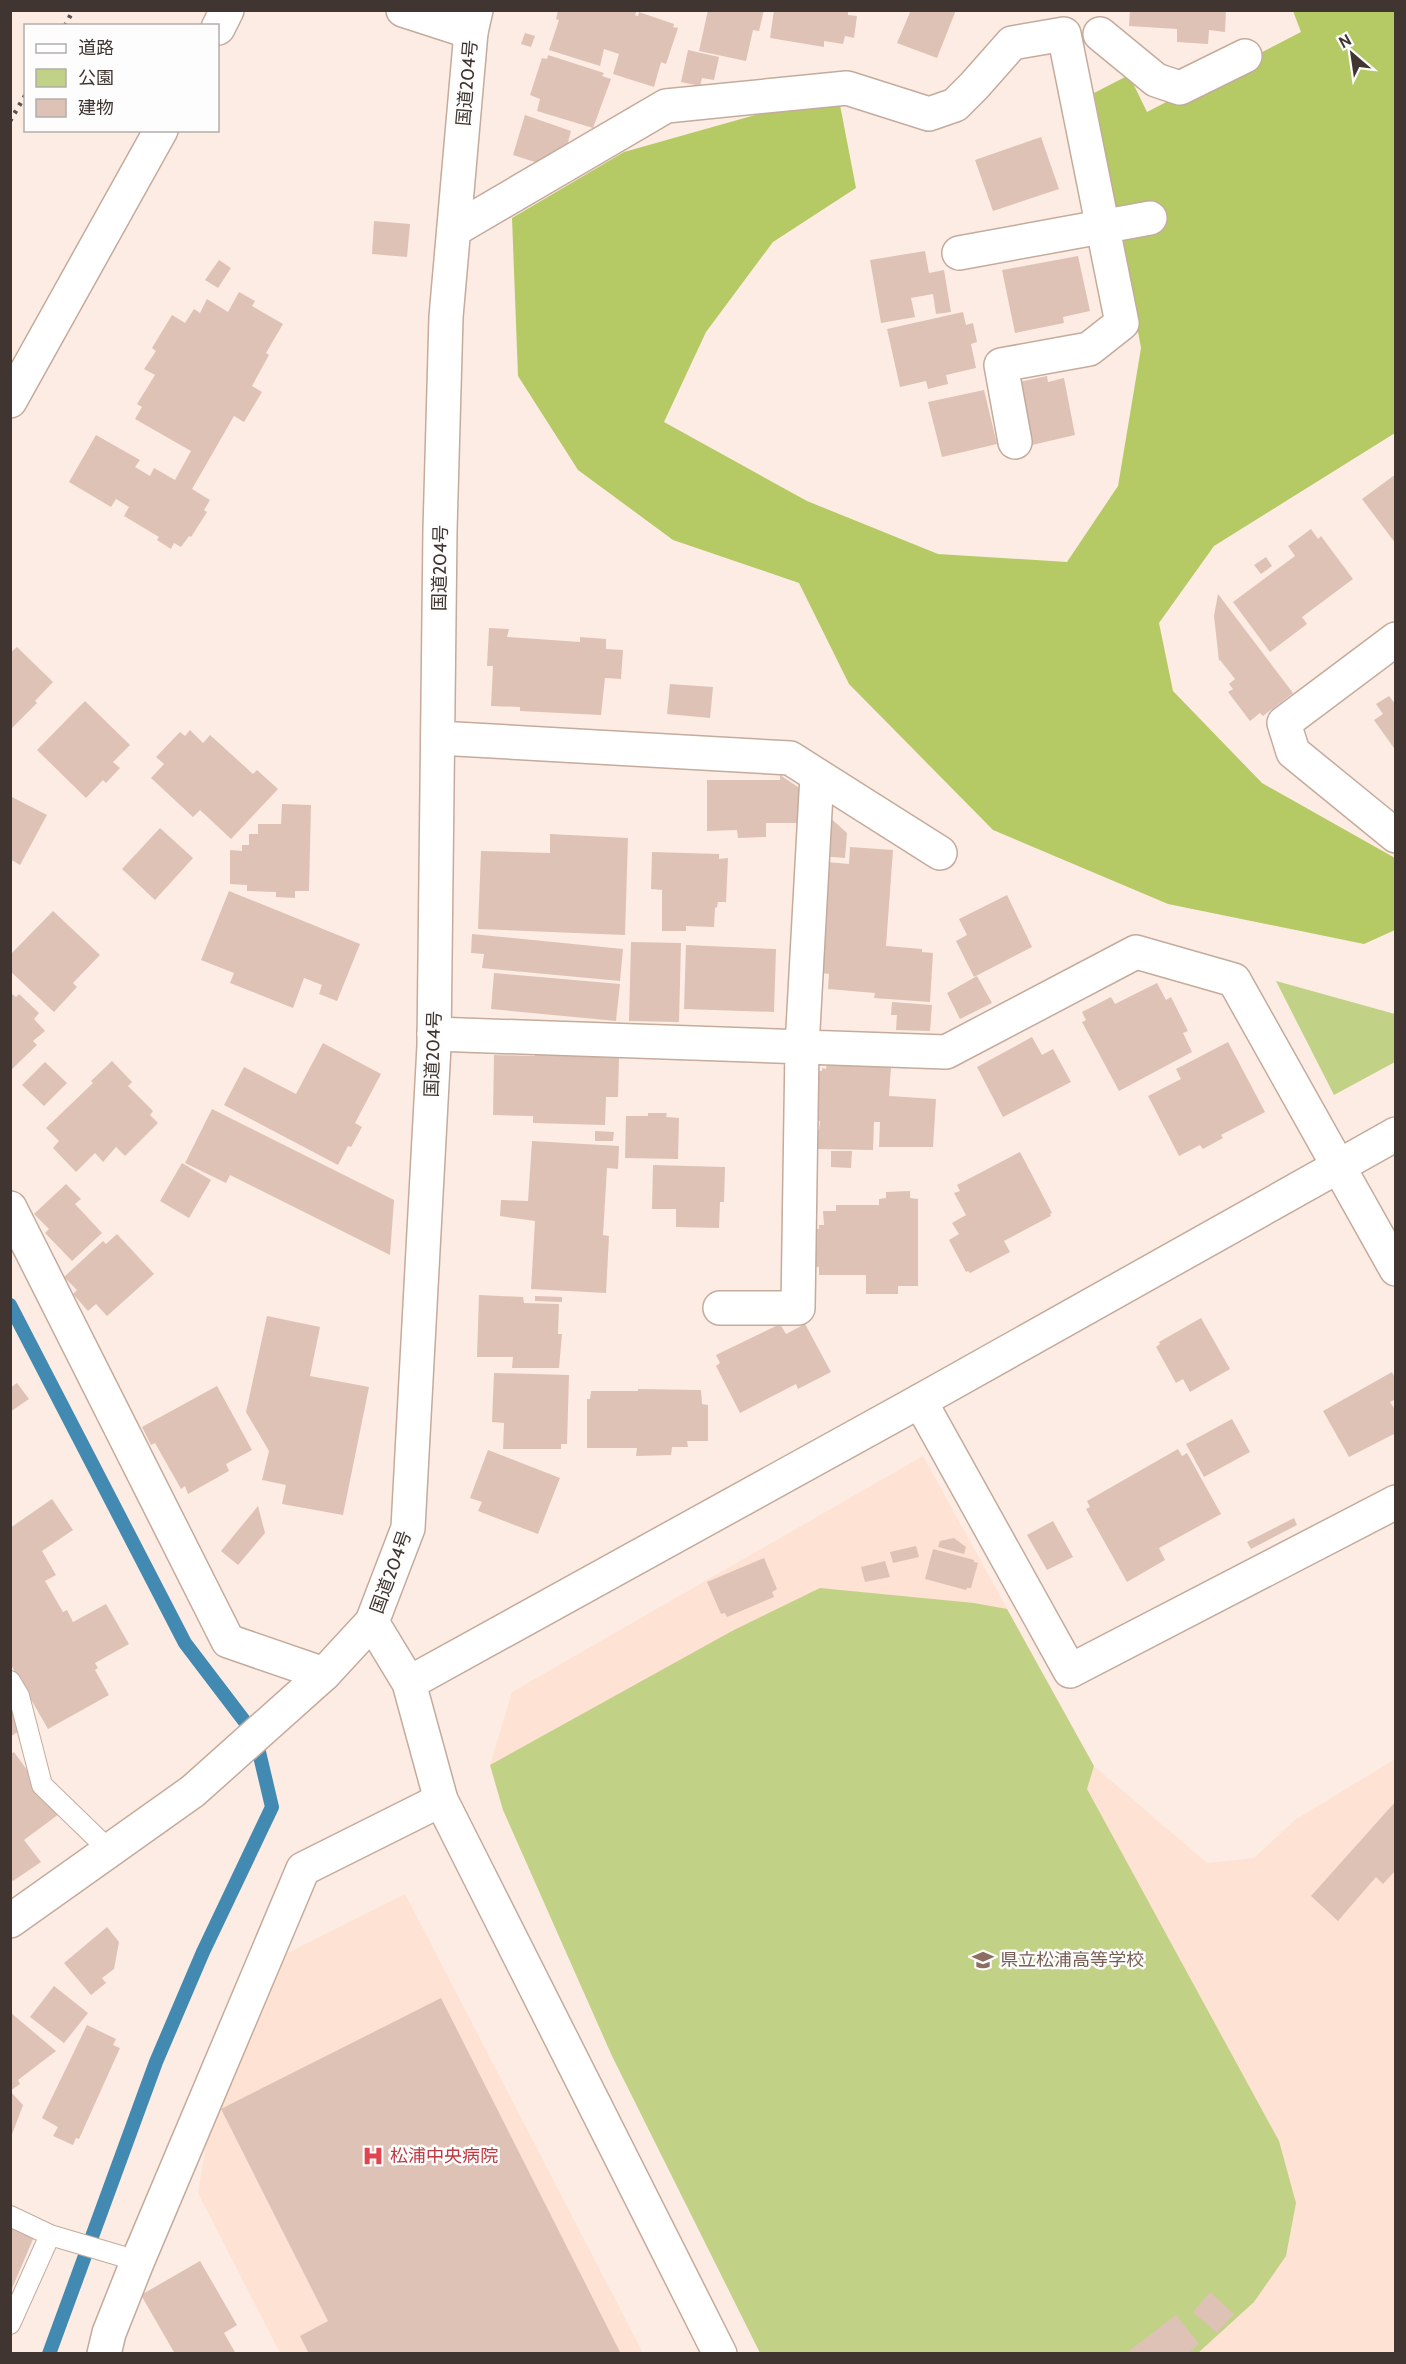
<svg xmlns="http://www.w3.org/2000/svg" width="1406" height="2364" viewBox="0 0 1406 2364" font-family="Cabin,'Noto Sans JP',sans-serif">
  <rect width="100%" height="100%" fill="#fdece3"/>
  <path fill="#fee2d3" d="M923 1456 1094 1766 1207 1863 1254 1858 1295 1820 1395 1759V2353H760L612 2056 503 1810 490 1765 512 1692Z
    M405 1894 643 2353H280L198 2193 210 2120 280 1957Z"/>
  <path fill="#c1d287" d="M1276 981 1395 1014V1062L1334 1095Z
    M820 1588 974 1603 1007 1609 1094 1766 1087 1789 1279 2141 1296 2203 1286 2256 1254 2302 1198 2353H760L612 2056 503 1810 490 1765 732 1631Z"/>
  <path fill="#b5ca65" d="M1293 11H1395V433L1214 546 1159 623 1173 691 1262 783 1395 858V930L1364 944 1168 904 993 830 849 684 799 583 673 540 578 470 518 376 512 218 624 152 769 111 840 105 856 188 773 242 706 332 664 422 807 501 938 554 1067 562 1118 486 1141 348 1094 93 1129 75 1147 112 1301 32Z"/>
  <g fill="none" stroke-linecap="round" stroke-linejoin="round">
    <path stroke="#428ab2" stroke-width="14" d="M10 1305 185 1643 255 1735 272 1807 203 1952 156 2062 49 2354"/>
  </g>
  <path fill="#dec2b6" d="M558 10H637L635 15 638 16 639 12 674 24 673 27 678 28 666 64 661 62 654 87 613 74 619 54 604 49 600 66 549 50 559 20 556 19Z
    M708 10H764L759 31 753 30 746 61 699 51Z
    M774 10H848V15L857 16 854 38 845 36 843 44 824 41V47L770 38Z
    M911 10H956L937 58 897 43Z
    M1130 10H1226L1225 32 1209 30 1208 44 1177 42V29L1129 26Z
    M525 33 535 36 531 47 521 44Z
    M688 50 719 57 714 80 702 78 700 86 681 82Z
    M548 55 604 73 602 76 611 79 593 128 537 111 540 99 530 95 542 58 547 59Z
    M525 115 571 131 566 149 538 163 513 155Z
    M1041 137 1059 189 993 211 975 160Z
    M374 221 410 224 407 257 372 254Z
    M925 251 929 273 944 270 951 312 936 314 933 294 911 298 915 317 881 323 870 260Z
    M1078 256 1090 311 1063 317 1064 323 1015 333 1002 270Z
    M219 260 231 268 218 288 205 280Z
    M239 292 255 301 252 306 283 324 266 353 269 355 252 386 262 392 244 422 234 416 192 489 210 500 204 510 207 512 191 537 189 536 181 547 174 543 171 549 157 540 159 537 124 516 129 507 116 499 111 507 69 482 96 435 140 460 135 467 150 476 154 468 175 480 191 451 135 419 142 407 137 404 155 375 144 369 156 351 152 348 172 315 185 323 194 309 200 313 207 299 228 312Z
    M963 312 966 325 973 323 977 342 971 344 976 368 946 375 948 384 928 389 926 381 900 387 887 329Z
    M1047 376 1048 382 1064 378 1075 435 1032 445 1019 382Z
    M984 390 997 444 942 457 928 402Z
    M1396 474V544L1362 499Z
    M1311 529 1318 539 1321 536 1353 579 1302 617 1307 624 1270 652 1233 602 1295 556 1288 546Z
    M1266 557 1272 566 1261 574 1254 565Z
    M1218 594 1293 693 1263 716 1260 713 1250 721 1228 692 1233 689 1229 684 1235 679 1220 660 1219 661 1214 616Z
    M489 628 509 629 507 637 580 642V637L606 639V649L623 650 621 679 605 678 601 715 520 711V707L491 706 493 666H487Z
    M17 647 53 682 35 701 37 703 10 730V653Z
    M670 684 713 687 710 718 667 714Z
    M1389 696 1396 705V751L1374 720 1383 714 1376 704Z
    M85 701 130 745 113 762 120 768 106 783 103 780 86 798 37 750Z
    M190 730 203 743 210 735 253 774 257 770 278 789 231 839 200 810 193 817 151 778 164 764 156 757 180 732 185 736Z
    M780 775 801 789 798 823H766V837L738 838 737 830 707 831V780H780Z
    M10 796 47 815 20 865 10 859Z
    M282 804 311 805 309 891H295V898L276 897V892L247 891V885L230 884V850L242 851V845H249V834H258V824H281Z
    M826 814 847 833 845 858 821 856Z
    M160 828 193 858 155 900 122 869Z
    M550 834 628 838 625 935 478 929 481 851 550 853Z
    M850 847 893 850 886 946 922 949V952L933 953 930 1002 874 998 875 993 828 989 829 974 821 973 827 862 849 864Z
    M652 852 719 854V859L728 858 726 902H718L717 907 715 908 714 927 686 926V931H662V890L651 889Z
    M229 891 360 944 337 1001 319 994 322 985 304 978 293 1008 230 983 234 973 201 960Z
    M1007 895 1032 947 974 977 956 941 967 935 959 919Z
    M53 911 100 955 73 983 77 987 54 1012 10 971V955Z
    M472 934 623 949 620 981 482 968 484 954 471 953Z
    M631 942 681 943 679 1022 629 1021Z
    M686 945 776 949 774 1012 684 1009Z
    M494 973 620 984 616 1021 491 1009Z
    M977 976 992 1003 960 1019 947 993Z
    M1157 983 1166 1000 1171 997 1188 1031 1183 1033 1192 1052 1119 1091 1082 1022 1086 1020 1082 1012 1111 997 1115 1004Z
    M12 994 16 997 19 994 39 1013 34 1019 45 1031 33 1041 37 1045 10 1071Z
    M892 1002 932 1005 930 1031 896 1030 897 1015H891Z
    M1032 1037 1042 1055 1053 1049 1071 1082 1003 1117 977 1067Z
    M1228 1042 1265 1112 1221 1135 1223 1138 1203 1149 1200 1145 1179 1156 1148 1096 1181 1079 1176 1069Z
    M323 1043 381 1074 355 1123 362 1127 351 1147 348 1146 338 1165 224 1105 244 1067 296 1094Z
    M535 1052 609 1053V1057H619L618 1097H606L605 1125 533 1123V1116L493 1115 494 1055 535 1056Z
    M112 1061 132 1082 128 1086 153 1111 150 1115 158 1123 125 1156 116 1147 103 1162 95 1153 76 1172 53 1148 59 1141 46 1128 93 1083 91 1081Z
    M45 1062 67 1083 44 1106 22 1085Z
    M827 1062 891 1067 889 1096 936 1099 933 1147H879L880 1122H874L873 1150 814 1149 815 1130H819L820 1121H813L817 1071H822V1068L826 1069Z
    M212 1109 394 1200 390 1255 230 1175 226 1183 185 1163Z
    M648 1113H667L666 1117 679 1118 678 1159 625 1158 626 1116H648Z
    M595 1131 614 1132 613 1141H595Z
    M532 1141 619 1146 618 1169 607 1168 603 1235 609 1236 606 1293 531 1289 535 1221 500 1216 501 1200 528 1201Z
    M831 1151H852L851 1168 831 1167Z
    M1020 1152 1052 1213 1050 1214 1051 1216 1004 1241 1010 1252 970 1273 968 1271 966 1272 949 1240 959 1234 952 1223 966 1215 954 1193 960 1191 957 1185Z
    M182 1163 211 1180 189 1218 160 1201Z
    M653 1165 725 1167 724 1202H720L719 1228 676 1227V1209H652Z
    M66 1184 81 1199 75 1204 102 1233 72 1261 45 1233 49 1229 34 1214Z
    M910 1191V1198L918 1199V1286H898V1294H866V1275H819V1267H809L810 1229H819V1225H824L823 1211H836V1205H879V1199L886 1198V1192Z
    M117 1234 154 1274 107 1316 96 1304 88 1311 73 1294 77 1290 64 1277 103 1241 106 1244Z
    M479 1295 523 1297 524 1303 559 1304 558 1334H562L559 1368H512L513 1357H477Z
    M535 1296 562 1297V1302L535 1301Z
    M267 1316 320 1327 310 1376 369 1387 343 1515 282 1504 286 1485 262 1480 269 1451 246 1412Z
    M1201 1318 1230 1369 1190 1392 1183 1379 1176 1383 1156 1347 1160 1344 1159 1342Z
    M780 1324 786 1334 805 1324 831 1372 798 1389 796 1384 740 1413 716 1366 720 1363 716 1355Z
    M1392 1372 1396 1380V1399L1390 1402 1396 1411V1433L1349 1457 1323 1411Z
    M494 1373 569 1375 567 1444H561V1449H503L504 1423 492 1422Z
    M17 1383 29 1399 10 1412V1388Z
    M217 1386 252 1450 226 1464 229 1471 188 1494 185 1486 181 1489 155 1443 151 1445 142 1427Z
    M638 1389 701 1390 702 1404 708 1405V1441H687L688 1447H672L671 1455 636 1456 637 1448H587V1399H590L591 1391H638Z
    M1232 1419 1250 1452 1204 1477 1186 1444Z
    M1178 1449 1182 1456 1187 1453 1221 1514 1159 1548 1165 1560 1127 1582 1086 1509 1090 1507 1087 1501Z
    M488 1450 560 1478 538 1534 478 1511 482 1502 470 1498Z
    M52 1499 73 1530 42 1551 56 1575 45 1581 63 1612 67 1610 73 1622 106 1604 129 1644 95 1663 98 1668 95 1670 109 1695 48 1729 10 1663V1528Z
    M258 1506 265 1533 238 1565 221 1551Z
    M1294 1518 1297 1525 1251 1549 1247 1542Z
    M1053 1521 1073 1557 1047 1570 1027 1535Z
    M954 1538 966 1547 964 1554 938 1547 940 1541Z
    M916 1546 919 1557 893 1563 890 1552Z
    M933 1549 974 1560V1562L978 1563 971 1588H967L966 1590 925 1579Z
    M764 1558 777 1589 772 1592 774 1597 727 1617 725 1613 721 1614 707 1582Z
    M885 1561 890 1577 865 1582 861 1567Z
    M10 1705 25 1727 10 1737Z
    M14 1752 59 1814 24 1840 41 1862 13 1881 10 1877V1755Z
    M1396 1801V1870L1383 1884 1376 1877 1338 1921 1311 1896Z
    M107 1927 119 1942 114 1969 102 1978 106 1983 91 1995 64 1963Z
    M54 1986 88 2013 64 2043 30 2017Z
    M441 1998 621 2354H309L300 2336 328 2321 221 2109Z
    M10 2012 56 2051 18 2080 20 2084 10 2091Z
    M87 2025 116 2039 113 2045 120 2048 79 2139 76 2138 73 2145 53 2136 58 2127 42 2118Z
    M10 2091 23 2105 11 2137H10Z
    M10 2227 34 2237 10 2293Z
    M200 2261 237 2325 224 2333 236 2354H175L141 2295Z
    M1210 2292 1234 2314 1217 2333 1193 2312Z
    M1176 2315 1199 2344 1187 2354H1125Z"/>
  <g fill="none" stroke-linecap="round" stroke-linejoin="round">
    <defs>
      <path id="lane" d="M10 1681 19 1696 42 1785 109 1850
        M10 2216 50 2235 121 2256 136 2265
        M10 2324 50 2235"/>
      <path id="street" d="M218 28 227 10
        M1100 34 1156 80 1180 88 1245 56
        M454 230 666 106 847 88 929 114 955 105 974 86 1012 43 1064 34 1122 323 1089 349 1001 365 1015 442
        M959 253 1150 218
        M10 401 161 130
        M1396 639 1284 723 1293 752 1396 836
        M438 738 790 758 940 853
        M434 1034 946 1052 1136 952 1234 980 1396 1269
        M10 1208 228 1641 324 1674
        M720 1308H798L802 1047 817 775
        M920 1401 1070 1671 1396 1502
        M104 2354 109 2333 136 2265 303 1869 441 1800"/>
      <path id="secondary" d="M403 10 471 32
        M372 1622 409 1683 441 1800 720 2354
        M409 1683 920 1401 1396 1134"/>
      <path id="highway" d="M10 1921 193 1791 324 1674 372 1622 408 1528 434 1046 440 530 446 317 471 32 476 10"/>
    </defs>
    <use href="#lane" stroke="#c4ab9c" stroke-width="22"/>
    <use href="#street" stroke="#c4ab9c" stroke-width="36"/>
    <use href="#secondary" stroke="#c4ab9c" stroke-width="36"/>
    <use href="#highway" stroke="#c4ab9c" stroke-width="36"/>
    <use href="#lane" stroke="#fff" stroke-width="20"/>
    <use href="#street" stroke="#fff" stroke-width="33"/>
    <use href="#secondary" stroke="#fff" stroke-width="33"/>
    <use href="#highway" stroke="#fff" stroke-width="33"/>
    <path stroke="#5e524c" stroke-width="4.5" stroke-dasharray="3 6" stroke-linecap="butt" d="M65 26 73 10
      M10 121 26 94"/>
  </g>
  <defs>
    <symbol id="school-bare" viewBox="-9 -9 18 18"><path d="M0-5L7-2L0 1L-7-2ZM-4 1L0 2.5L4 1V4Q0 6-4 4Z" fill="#8d6e63" stroke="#fdfdfd" stroke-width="2.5" paint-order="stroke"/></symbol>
    <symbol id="hospital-bare" viewBox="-9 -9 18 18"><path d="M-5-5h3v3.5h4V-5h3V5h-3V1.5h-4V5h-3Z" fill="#e0444e" stroke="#fdfdfd" stroke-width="2.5" paint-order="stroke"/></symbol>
  </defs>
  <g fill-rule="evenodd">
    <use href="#school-bare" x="968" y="1945" width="30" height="30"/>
    <use href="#hospital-bare" x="358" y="2141" width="30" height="30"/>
  </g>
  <g text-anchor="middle" stroke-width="5" stroke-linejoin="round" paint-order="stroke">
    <g font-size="18" fill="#403530" stroke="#fdfdfd">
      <text transform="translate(467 83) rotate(-85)" y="6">国道204号</text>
      <text transform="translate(440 568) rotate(-89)" y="6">国道204号</text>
      <text transform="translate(433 1054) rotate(-88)" y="6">国道204号</text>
      <text transform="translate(391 1572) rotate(-70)" y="6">国道204号</text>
    </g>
    <g font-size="18" fill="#785e54" stroke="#fdfdfd" text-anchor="start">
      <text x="1000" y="1966">県立松浦高等学校</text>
    </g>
    <g font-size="18" fill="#be3a42" stroke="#fdfdfd" text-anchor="start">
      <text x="390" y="2162">松浦中央病院</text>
    </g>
  </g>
  <rect width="1406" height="2364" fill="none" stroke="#403530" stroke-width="24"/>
  <rect x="24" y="24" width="195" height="108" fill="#fdfdfd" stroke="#b1adab" stroke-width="1.5"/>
  <rect x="36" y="44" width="30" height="9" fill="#ffffff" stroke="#b1adab" stroke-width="1.5"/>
  <text x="78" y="54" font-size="18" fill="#403530">道路</text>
  <rect x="36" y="69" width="30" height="18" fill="#c1d287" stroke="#b1adab" stroke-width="1.5"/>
  <text x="78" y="84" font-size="18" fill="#403530">公園</text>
  <rect x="36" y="99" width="30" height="18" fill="#dec2b6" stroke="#b1adab" stroke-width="1.5"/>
  <text x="78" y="114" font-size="18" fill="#403530">建物</text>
  <g transform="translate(1352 54) rotate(331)" stroke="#fdfdfd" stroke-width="4.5" paint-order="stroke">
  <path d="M0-4.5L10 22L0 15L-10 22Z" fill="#403530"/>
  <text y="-9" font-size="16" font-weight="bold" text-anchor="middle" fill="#403530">N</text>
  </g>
</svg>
